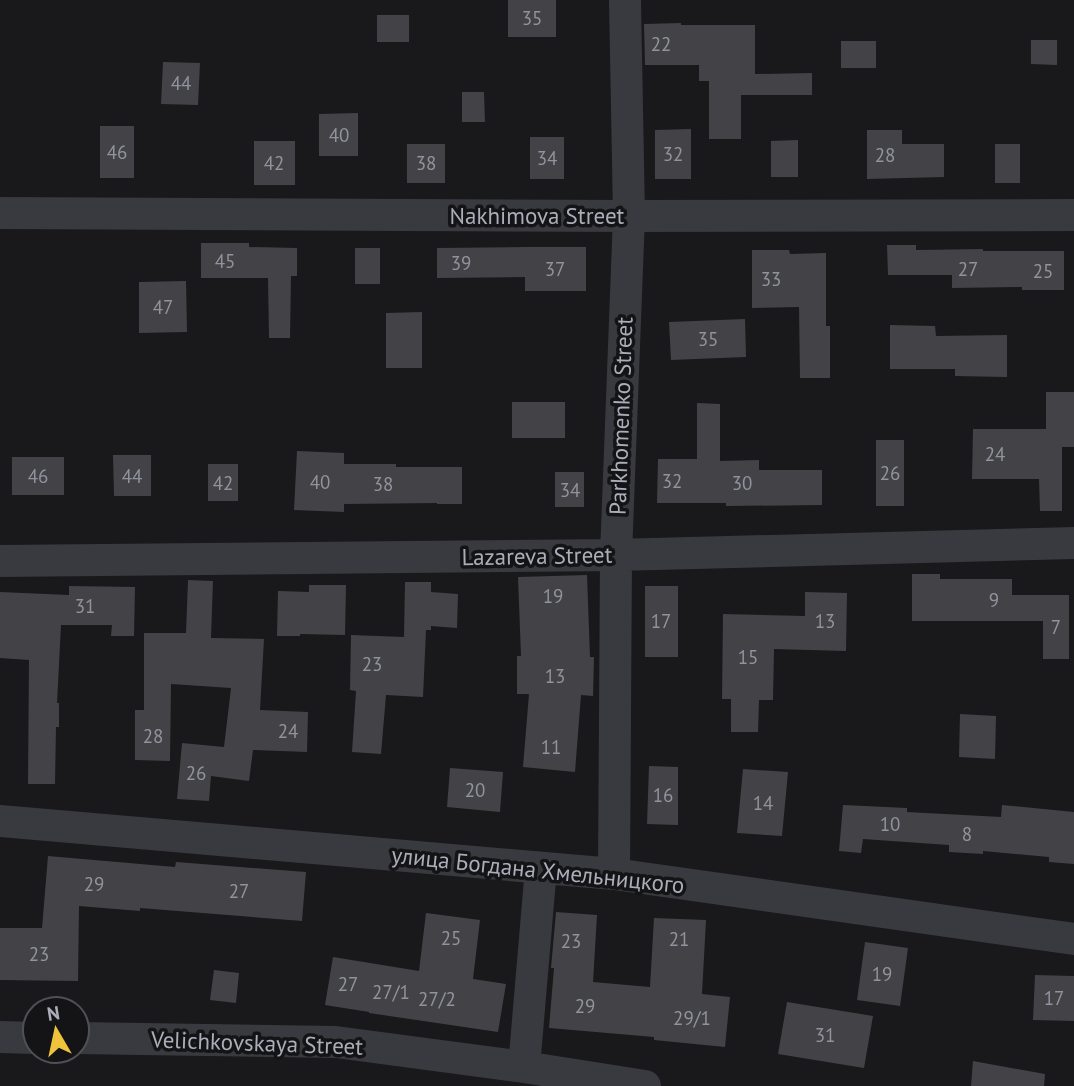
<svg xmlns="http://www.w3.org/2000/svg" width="1074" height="1086" viewBox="0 0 1074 1086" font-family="'PT Sans',sans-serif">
  <rect width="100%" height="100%" fill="#19181a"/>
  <path fill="#434347" d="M508 0H556V37H508Z
    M377 15H409V42H377Z
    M681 23V25H755V74L812 73V95H741V139H709V81H699V65H645L644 24Z
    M1031 40H1057V65L1031 64Z
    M841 41H876V68H841Z
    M163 62 200 63 198 105 161 104Z
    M462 92H484L485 122H462Z
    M358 113V156H319V114Z
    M100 126H134V178H100Z
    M691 129V179H655V130Z
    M867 130H902V144H944V177L867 179Z
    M530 137H564V179H530Z
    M798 140V177H771V141Z
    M254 141H295V185H254Z
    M407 144H445V183H407Z
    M995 144H1020V183H995Z
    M201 243H249V247L297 248V276H291L290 338H269L268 278H201Z
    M887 245H916V250L983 249V251H1064V290H1022V287L952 288V275H888Z
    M525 247H586V291H525V277L437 278V248Z
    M355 248H380V284H355Z
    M752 250H789L790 254 826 253V326H830V378H800L799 307 752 308Z
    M186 281 187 332 139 333V282Z
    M422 312V368H386V313Z
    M745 319 746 357 671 360 669 322Z
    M890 325 935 326 936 336 1007 335V377L955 376V369H890Z
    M1046 392H1074V447H1062V511H1040L1039 479H972L973 429H1046Z
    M512 402H565V438H512Z
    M697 403 720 404V461L759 460V470H822V505L726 506V503H657L658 459H697Z
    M876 440H904V506H876Z
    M297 451 344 453V464H396V467H462V504H437V503L344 504V512L294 510Z
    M113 455H151V496H114Z
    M12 457H64V495H12Z
    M208 464H238V501H208Z
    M555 472H584V507H555Z
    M912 574H940V579H1012V595H1069V659H1043V621H912Z
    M587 575 590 657H594L593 696 581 695 575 772 523 767 529 694H517V656H521L518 577Z
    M188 580 213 581 211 638 264 639 260 710 308 712 307 752 253 750 249 781 211 776 209 801 177 799 182 743 224 747 231 688 171 684 170 761 135 760V710H144V633H186Z
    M405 582H431V592L458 594 457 628 431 626V630H426L423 697 386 695 381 754 352 752 356 691 350 690 351 635 404 637Z
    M309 585H346L345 635 300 634V636H277L278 591 309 592Z
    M69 586 135 587 134 636H111L112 625H61L57 703H59V727H56L55 784H28L29 660 0 658V592L69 595Z
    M645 586H678V657H645Z
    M805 592 847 593 846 651 774 649 773 700H759L758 732H731V699H722L723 614 805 616Z
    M960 714 996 716 995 759 959 757Z
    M649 766 678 767V825L647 824Z
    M450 768 503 772 500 812 447 807Z
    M743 769 788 772 782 836 737 833Z
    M843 805 907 808V812L1001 817 1002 805 1074 812V864L1049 862V857L983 851V854L949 852V845L863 839 861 853 839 851Z
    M48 856 175 867 176 862 306 872 302 921 140 908V911L79 906 78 981 0 980V928H42Z
    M556 912 597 915 593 982 650 987 654 918 706 920 702 994 730 997 725 1047 654 1040V1037L549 1028 554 968H551Z
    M426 913 480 920 473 979 506 984 498 1032 369 1013V1012L325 1005 333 957 419 971Z
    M865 942 908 948 900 1006 857 1000Z
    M214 970 239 973 236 1003 210 1000Z
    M1035 975 1074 976V1021L1033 1020Z
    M787 1002 873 1016 864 1068 778 1054Z
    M973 1061 1045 1074 1044 1086H971Z"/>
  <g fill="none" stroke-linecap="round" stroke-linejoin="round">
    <path stroke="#393a3f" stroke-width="32" d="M0 213 629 216 1074 215
      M0 561 616 555 1074 543
      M0 821 614 874 1074 939
      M614 874 616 555 629 216 625 0
      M0 1037 35 1038
      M77 1038 336 1042 524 1067 645 1086
      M524 1067 541 868"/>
  </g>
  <g text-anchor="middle" stroke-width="7" stroke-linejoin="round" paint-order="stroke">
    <g font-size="19" fill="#91939d">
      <text x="532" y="25">35</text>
      <text x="661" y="51">22</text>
      <text x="181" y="90">44</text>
      <text x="339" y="142">40</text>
      <text x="117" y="159">46</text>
      <text x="673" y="161">32</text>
      <text x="885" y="162">28</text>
      <text x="547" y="165">34</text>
      <text x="274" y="170">42</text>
      <text x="426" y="170">38</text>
      <text x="225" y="268">45</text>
      <text x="461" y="270">39</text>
      <text x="555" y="276">37</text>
      <text x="968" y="276">27</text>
      <text x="1043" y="278">25</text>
      <text x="771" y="286">33</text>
      <text x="163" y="314">47</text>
      <text x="708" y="346">35</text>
      <text x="995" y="461">24</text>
      <text x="890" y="480">26</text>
      <text x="38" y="483">46</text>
      <text x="132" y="483">44</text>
      <text x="672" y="488">32</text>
      <text x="320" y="489">40</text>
      <text x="223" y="490">42</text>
      <text x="742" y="490">30</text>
      <text x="383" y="491">38</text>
      <text x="570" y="497">34</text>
      <text x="553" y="603">19</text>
      <text x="994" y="607">9</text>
      <text x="85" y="613">31</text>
      <text x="661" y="628">17</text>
      <text x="825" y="628">13</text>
      <text x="1056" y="634">7</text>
      <text x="748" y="664">15</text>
      <text x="372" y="671">23</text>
      <text x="555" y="683">13</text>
      <text x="288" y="738">24</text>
      <text x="153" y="743">28</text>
      <text x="551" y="754">11</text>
      <text x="196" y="780">26</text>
      <text x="475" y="797">20</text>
      <text x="663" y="802">16</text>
      <text x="763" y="810">14</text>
      <text x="890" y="831">10</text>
      <text x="967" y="841">8</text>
      <text x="94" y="891">29</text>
      <text x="239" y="898">27</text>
      <text x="451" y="945">25</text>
      <text x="679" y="946">21</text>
      <text x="571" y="948">23</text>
      <text x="39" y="961">23</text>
      <text x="882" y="981">19</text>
      <text x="348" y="991">27</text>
      <text x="391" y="999">27/1</text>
      <text x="1054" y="1005">17</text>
      <text x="437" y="1006">27/2</text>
      <text x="585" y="1013">29</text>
      <text x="692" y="1025">29/1</text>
      <text x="825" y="1042">31</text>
    </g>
    <g font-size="23" fill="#abaeba" stroke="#141315">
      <text x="537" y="224">Nakhimova Street</text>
      <text transform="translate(621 416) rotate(-88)" y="8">Parkhomenko Street</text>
      <text transform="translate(537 556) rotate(-1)" y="8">Lazareva Street</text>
      <text transform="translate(538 870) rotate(6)" y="8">улица Богдана Хмельницкого</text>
      <text transform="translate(257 1043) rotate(2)" y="8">Velichkovskaya Street</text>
    </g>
  </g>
  <g transform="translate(56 1030) rotate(351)"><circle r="33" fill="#141315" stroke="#505157" stroke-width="2"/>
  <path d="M0-5L12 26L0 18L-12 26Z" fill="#efc43c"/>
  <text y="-10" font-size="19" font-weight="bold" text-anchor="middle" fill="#abaeba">N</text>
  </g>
</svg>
